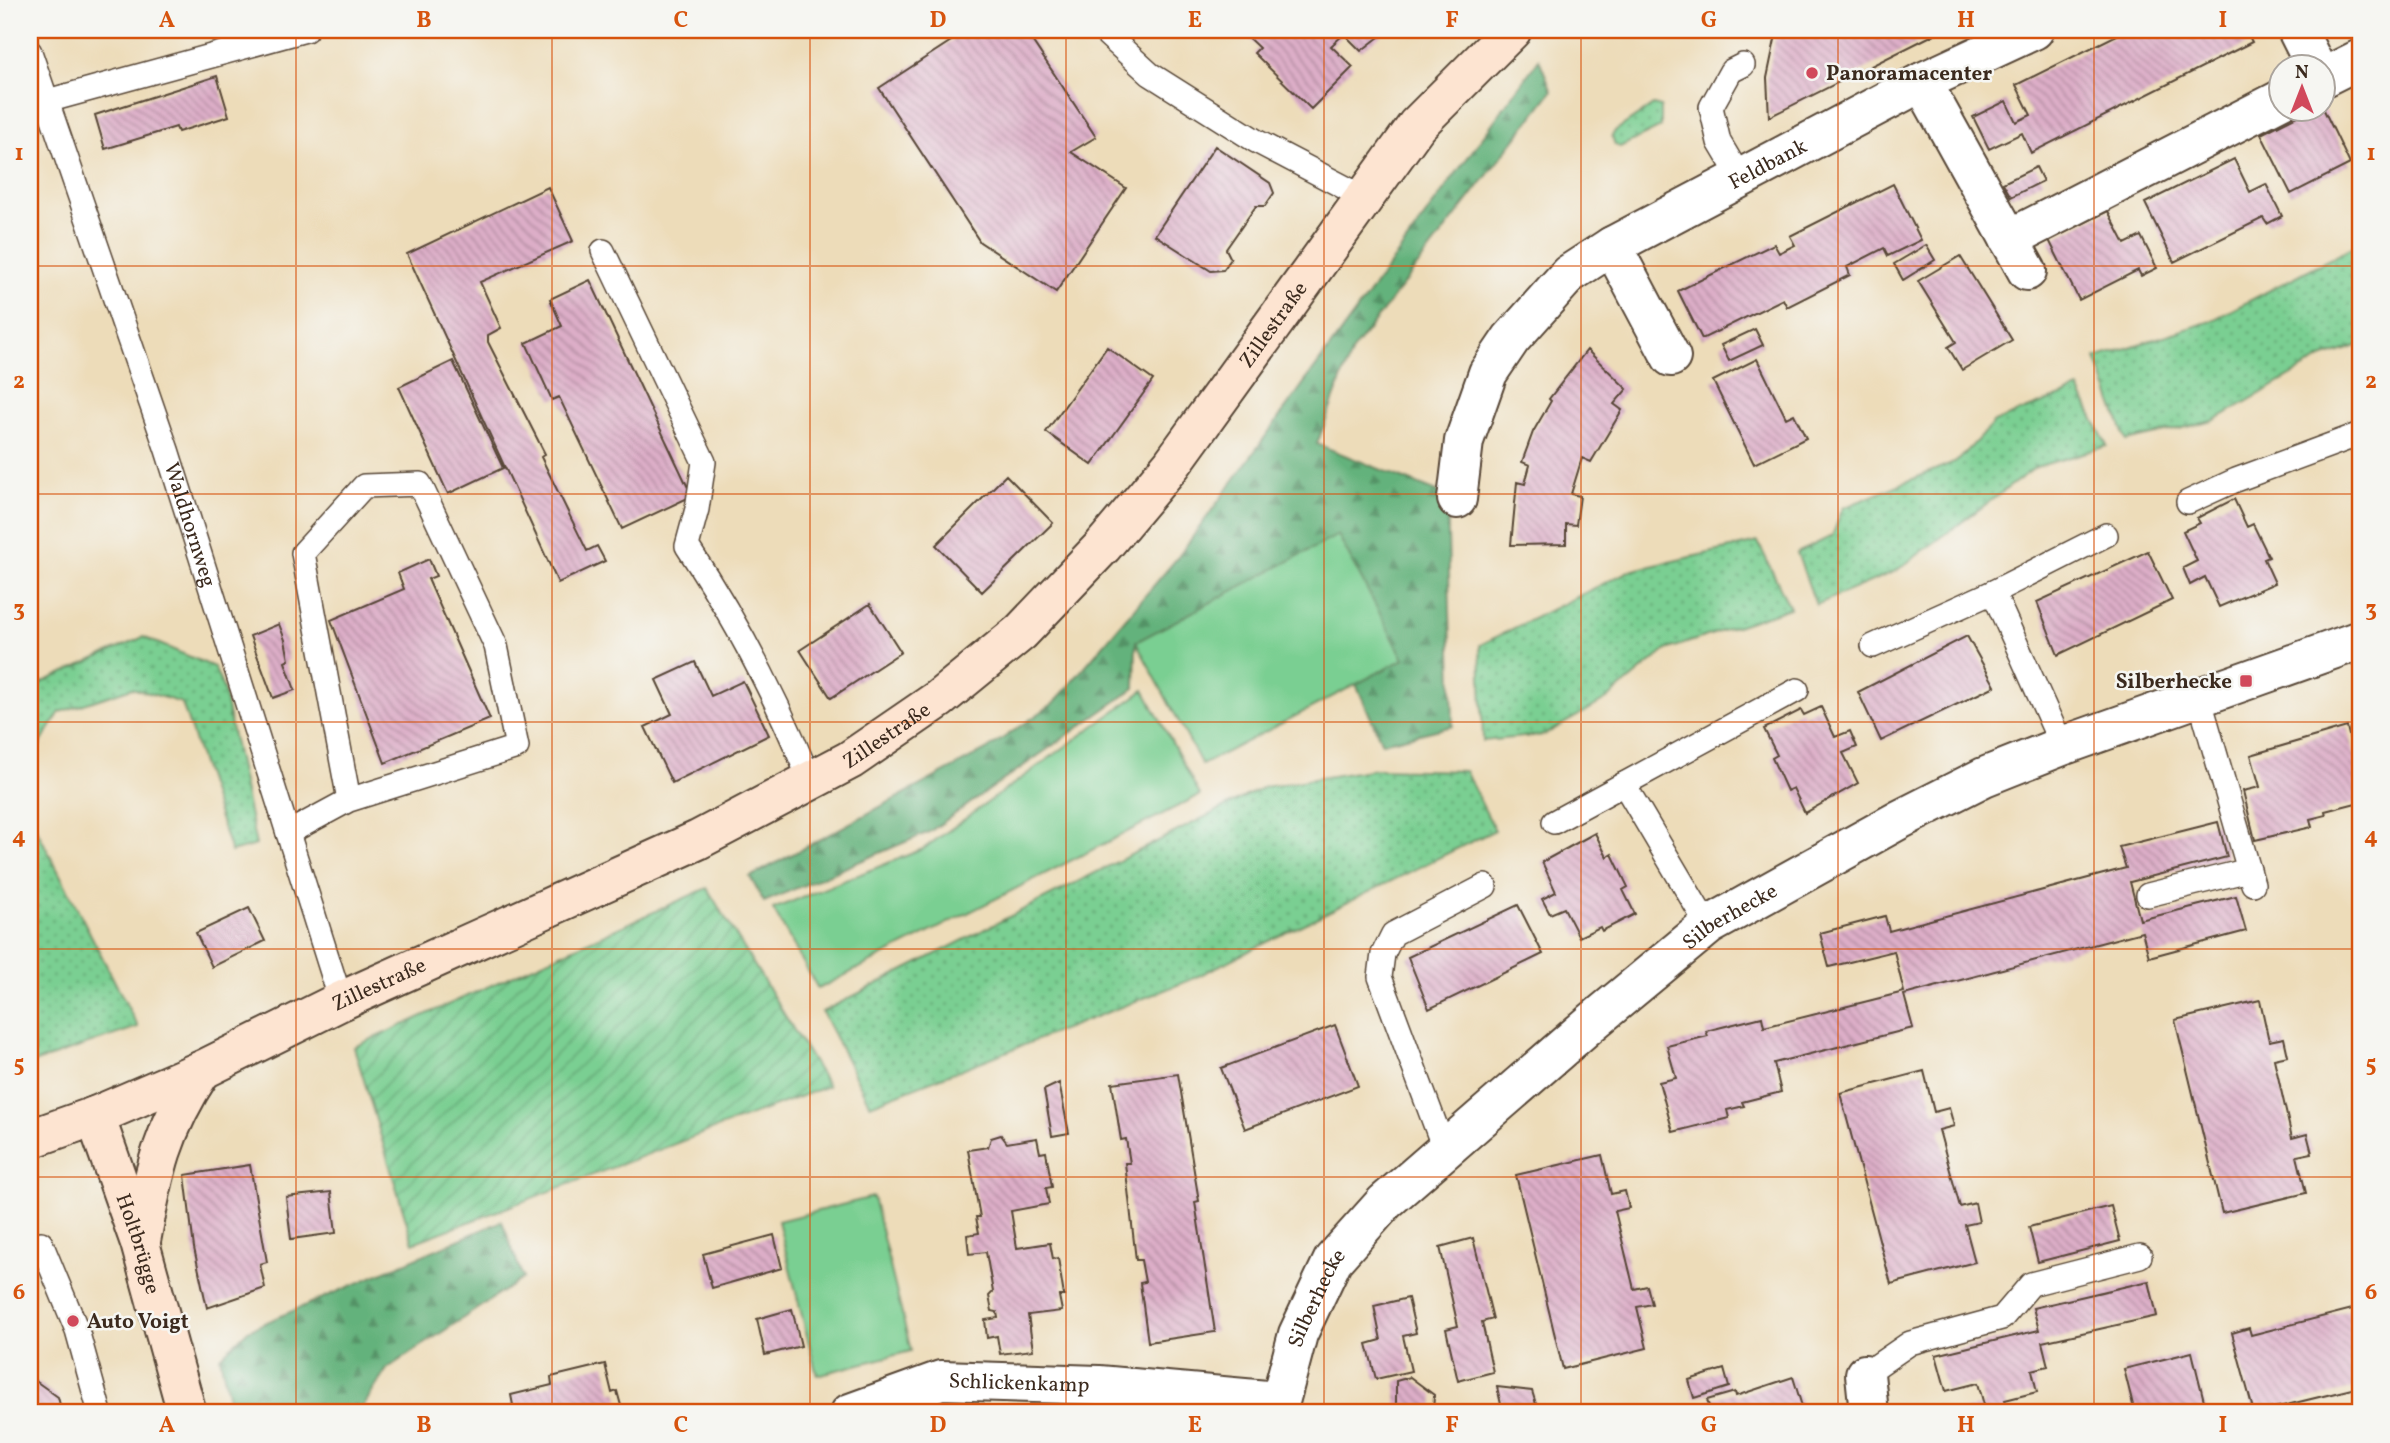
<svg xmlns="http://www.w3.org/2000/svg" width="2390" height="1443" viewBox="0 0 2390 1443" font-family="Vollkorn,serif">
  <defs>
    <pattern id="grass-dots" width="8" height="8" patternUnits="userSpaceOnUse" patternTransform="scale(1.75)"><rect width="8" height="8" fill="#7acf92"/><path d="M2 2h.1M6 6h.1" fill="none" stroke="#65a877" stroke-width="1.8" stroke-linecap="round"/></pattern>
    <pattern id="forest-firs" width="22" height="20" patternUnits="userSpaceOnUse" patternTransform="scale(1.75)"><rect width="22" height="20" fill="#63b27c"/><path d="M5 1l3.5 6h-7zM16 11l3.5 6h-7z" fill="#539165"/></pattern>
    <pattern id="garden-furrows" width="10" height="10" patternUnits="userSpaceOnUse" patternTransform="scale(1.75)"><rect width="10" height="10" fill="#7acf92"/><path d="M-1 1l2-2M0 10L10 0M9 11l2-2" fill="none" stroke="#65a877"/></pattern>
    <pattern id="building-back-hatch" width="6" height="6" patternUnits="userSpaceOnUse" patternTransform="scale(1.75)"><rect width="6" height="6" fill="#ddaec8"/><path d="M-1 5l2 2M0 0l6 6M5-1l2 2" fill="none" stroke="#b48ea2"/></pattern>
  </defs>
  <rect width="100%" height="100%" fill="#f6f6f2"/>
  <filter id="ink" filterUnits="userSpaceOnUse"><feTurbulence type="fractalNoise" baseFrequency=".0143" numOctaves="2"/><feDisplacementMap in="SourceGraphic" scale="14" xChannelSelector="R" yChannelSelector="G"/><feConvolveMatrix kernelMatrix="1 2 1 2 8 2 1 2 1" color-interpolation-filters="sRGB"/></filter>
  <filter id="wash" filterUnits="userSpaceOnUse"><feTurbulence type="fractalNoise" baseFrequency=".00686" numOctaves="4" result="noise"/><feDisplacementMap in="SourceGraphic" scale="28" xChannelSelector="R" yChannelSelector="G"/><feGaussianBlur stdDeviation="1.57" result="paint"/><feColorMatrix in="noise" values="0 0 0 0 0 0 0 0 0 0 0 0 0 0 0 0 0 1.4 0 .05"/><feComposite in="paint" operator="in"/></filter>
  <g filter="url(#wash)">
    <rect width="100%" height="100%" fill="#eddcb9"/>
    <path fill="url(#grass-dots)" stroke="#5a7c58" stroke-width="2" d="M1653 105 1661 107V127L1620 147 1615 145 1612 136 1615 131Z
      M2360 243V345L2322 358 2213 421 2126 441 2096 358 2211 321Z
      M2079 389 2107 446 2036 467 1896 571 1816 605 1797 553 1832 536 1843 508 1959 460 1994 422Z
      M1758 542 1790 608 1666 650 1607 699 1544 735 1483 741 1480 645 1629 571Z
      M143 637 214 667 223 688 256 845 231 852 182 703 132 688 60 712 30 761V688Z
      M1375 769 1465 771 1495 830 1190 980 870 1105 822 1012 1264 787Z
      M30 771 34 824 138 1027 30 1064V1055L35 1053 30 1038Z"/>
    <path fill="url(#forest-firs)" stroke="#4f6e4d" stroke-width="2" d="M1539 59 1552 91 1352 351 1317 444 1447 496 1453 726 1382 743 1356 684 1403 659 1136 641 1135 688 929 832 764 902 750 877 986 750 1054 703 1178 557Z
      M502 1221 523 1278 387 1369 359 1413H232L220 1357 248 1330Z"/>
    <path fill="#7acf92" stroke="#5a7c58" stroke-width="2" d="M1338 535 1404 659 1202 765 1136 642Z
      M1144 690 1200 795 818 989 773 909 923 849Z
      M873 1197 911 1351 817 1375 778 1221Z"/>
    <path fill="url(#garden-furrows)" stroke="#5a7c58" stroke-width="2" d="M707 888 828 1086 413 1243 354 1047Z"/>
    <g id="blocks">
      <path fill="url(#building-back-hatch)" d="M968 30H1025L1096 137 1071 152 1126 188 1056 292 980 242 879 88Z
        M1240 30H1388L1361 51 1344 34 1331 46 1353 67 1311 109 1254 53 1259 48Z
        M1777 30H1943L1769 117 1767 78Z
        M2127 30H2246L2252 42 2031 153 2022 133 1989 149 1973 117 2006 101 2016 122 2031 115 2016 85Z
        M217 76 229 116 178 132 176 127 105 149 95 115Z
        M2313 108H2323L2350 164 2291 194 2261 134Z
        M1215 146 1270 183 1274 193 1265 206H1256L1226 249 1231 259 1223 270 1211 271 1155 235Z
        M2234 159 2250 192 2266 184 2282 216 2267 224 2263 218 2174 262 2145 203Z
        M2036 167 2043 181 2011 197 2003 183Z
        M1893 184 1921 240 1888 256 1884 248 1847 267 1850 275 1787 307 1783 299 1702 339 1678 291 1774 244 1779 253 1795 245 1790 236Z
        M548 187 573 241 480 282 501 328 488 335V342L545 454 541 457 587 551 597 546 605 561 558 583 407 254Z
        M2108 211 2125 244 2141 236 2157 268 2141 276 2138 270 2079 300 2049 240Z
        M1926 245 1935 260 1903 280 1894 264Z
        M1960 256 2012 340 1962 370 1948 347 1956 342 1918 281Z
        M590 280 692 496 622 529 559 397 552 400 526 343 562 326 550 299Z
        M1755 329 1763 345 1729 361 1721 345Z
        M1107 347 1153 380 1092 465 1046 432Z
        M1587 350 1627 389 1614 404 1622 410 1591 462 1582 458 1571 494 1580 496 1576 525 1566 524V544L1511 545 1517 482 1525 484 1530 465 1522 462 1533 432 1551 401 1549 399Z
        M1757 359 1786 418 1794 414 1806 438 1754 464 1713 381Z
        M453 361 503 468 448 494 399 387Z
        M1006 475 1053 523 982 592 936 545Z
        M2234 499 2247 527 2253 524 2269 557 2264 559 2275 583 2219 607 2205 577 2190 585 2183 568 2197 561 2183 531 2200 523 2197 518Z
        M2148 551 2172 600 2058 655 2037 602Z
        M429 559 436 576 428 579 490 719 385 763 331 620 404 589 398 573Z
        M870 604 901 652 831 698 800 650Z
        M279 624 285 640 289 660 285 662 295 690 273 698 250 636Z
        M1967 636 1995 686 1881 741 1858 692Z
        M695 662 711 696 743 681 769 735 672 783 645 727 672 714 656 680Z
        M1821 707 1835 737 1850 731 1857 747 1843 753 1858 783 1805 813 1793 788 1787 791 1772 758 1777 755 1764 729 1801 710 1804 715Z
        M2347 727 2354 756 2360 754V802L2325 811 2326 815 2310 819 2312 827 2255 840 2243 791 2260 787 2251 755Z
        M2218 822 2227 857 2130 882 2140 920 2236 896 2246 931 2149 957 2142 932 1904 995 1913 1028 1774 1063 1781 1092 1742 1102 1744 1106 1727 1110 1729 1118 1673 1132 1659 1082 1676 1078 1667 1046 1708 1036 1706 1031 1762 1017 1764 1027 1904 992 1894 951 1829 967 1820 933 1885 916 1889 931 2126 868 2119 847Z
        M1595 833 1607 857 1612 854 1628 887 1623 890 1635 914 1602 931 1600 927 1579 937 1564 908 1550 914 1542 899 1556 892 1542 862Z
        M1518 905 1543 954 1429 1009 1408 957Z
        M249 908 265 941 212 967 196 933Z
        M2260 1000 2269 1041 2284 1038 2288 1056 2274 1059 2292 1138 2307 1134 2312 1153 2297 1156 2306 1193 2222 1213 2175 1020Z
        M1335 1025 1358 1086 1245 1129 1221 1068Z
        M1924 1071 1934 1112 1949 1108 1954 1126 1939 1130 1960 1207 1975 1203 1979 1222 1965 1225 1975 1262 1891 1284 1840 1093Z
        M1178 1074 1199 1201 1195 1202 1215 1332 1148 1342 1140 1283 1145 1282 1141 1260H1136L1125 1163H1130L1126 1139 1121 1140 1112 1083Z
        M1059 1083 1069 1133 1052 1136 1044 1090Z
        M1001 1135 1007 1143 1037 1138 1040 1153 1046 1152 1052 1187 1046 1188 1049 1204 1011 1211 1017 1248 1050 1243 1053 1259 1058 1258 1064 1296H1059L1062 1311 1028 1315 1033 1350 1000 1354 997 1336 987 1338 985 1320 998 1318 997 1312 992 1311 989 1296 993 1292 986 1252 969 1254 967 1235 979 1233 976 1217H980L968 1150 988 1147 991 1138Z
        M1602 1155 1611 1194 1625 1191 1629 1208 1615 1211 1634 1289 1647 1286 1652 1304 1637 1307 1647 1348 1563 1369 1516 1175Z
        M250 1165 267 1262 260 1264 265 1288 207 1308 194 1248 185 1175Z
        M331 1192 336 1233 291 1239 286 1197Z
        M2111 1206 2120 1241 2038 1262 2029 1227Z
        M774 1235 782 1268 712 1288 703 1254Z
        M1473 1238 1493 1319 1482 1322 1493 1372 1458 1381 1446 1329 1458 1326 1440 1247Z
        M2149 1281 2157 1316 2042 1342 2048 1366 2032 1370 2037 1392 2005 1400 2009 1413H1957L1984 1405 1978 1383 1946 1391 1936 1355 2039 1330 2033 1308Z
        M1408 1298 1416 1333 1403 1336 1411 1371 1376 1379 1367 1344 1381 1340 1374 1306Z
        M2360 1307V1387L2254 1413 2232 1333 2249 1328 2251 1335Z
        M792 1309 801 1346 765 1355 757 1319Z
        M2192 1352 2207 1413H2135L2124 1369Z
        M605 1364 612 1393 617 1391 623 1413H486L513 1405 511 1395 552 1385 551 1377Z
        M1724 1369 1729 1387 1694 1398 1689 1380Z
        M30 1377 58 1397 62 1413H30Z
        M1410 1377 1434 1395 1433 1413H1376V1408L1396 1409V1381Z
        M1793 1377 1804 1413H1711L1707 1400 1735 1392 1736 1396Z
        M1497 1387 1532 1391 1536 1404 1503 1413Z"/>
    </g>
  </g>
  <g filter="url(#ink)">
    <use href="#blocks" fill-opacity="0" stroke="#564535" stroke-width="2"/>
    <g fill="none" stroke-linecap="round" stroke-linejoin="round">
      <defs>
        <g id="service">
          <path d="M1102 30 1150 74 1256 141 1365 198"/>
          <path id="s1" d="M30 52 167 450 341 1001"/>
          <path d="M47 101 306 30"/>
          <path d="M1741 179 1719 142 1711 107 1731 71 1743 65"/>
          <path d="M603 251 704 462 697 509 687 546C736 620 777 698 810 781"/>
          <path d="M2188 502 2236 480 2360 434"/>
          <path d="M1873 646 1993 592"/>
          <path d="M2199 697 2253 884"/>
          <path d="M2062 746 1993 592 2106 535"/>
          <path d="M1554 822 1624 784"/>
          <path d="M288 833 349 800 303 553 364 486 420 484 496 646 517 747 349 800"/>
          <path d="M2148 895 2249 870"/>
          <path d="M1708 926 1624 784 1797 690"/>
          <path d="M1445 1151 1380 977 1383 954 1393 934 1485 886"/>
          <path d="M30 1245 41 1243 77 1330 100 1413"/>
          <path d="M1865 1374 1910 1343 2002 1318 2031 1284 2140 1256"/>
        </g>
        <g id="minor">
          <path d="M2297 30 2315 66"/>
          <path d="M2324 77 2360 59"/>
          <path d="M1922 82 2027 271"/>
          <path d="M2009 239 2282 99"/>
          <path d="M1612 246 1671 357"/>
          <path id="s2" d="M1457 499 1464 441 1488 373 1511 339 1569 274 1612 246 1922 82 2034 30"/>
          <path d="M1865 1374 1869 1413"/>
          <path id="s3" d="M850 1413 941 1380 1099 1385 1278 1401"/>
          <path id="s4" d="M1277 1413 1298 1334 1333 1260 1385 1202 1591 1023 1708 926 1899 820 1984 777 2062 746 2360 640"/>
        </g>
        <g id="secondary">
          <path id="s5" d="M95 1116 140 1243 187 1413"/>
          <path id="s6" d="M30 1139 95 1116 202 1070 341 1001 698 840 850 760 939 699 1021 632 1103 546 1172 464 1417 125 1512 30"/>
          <path d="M141 1241C154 1171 162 1130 202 1070"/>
        </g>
      </defs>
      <use href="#service" stroke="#564535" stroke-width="26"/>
      <use href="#minor" stroke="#564535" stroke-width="42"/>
      <use href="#secondary" stroke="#564535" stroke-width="42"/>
      <use href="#service" stroke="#fff" stroke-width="23"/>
      <use href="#minor" stroke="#fff" stroke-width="38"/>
      <use href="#secondary" stroke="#fde4d1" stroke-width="38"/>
    </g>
  </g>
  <path fill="none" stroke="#d7540e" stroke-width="2" stroke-opacity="0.55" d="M296 30V1413M552 30V1413M810 30V1413M1066 30V1413M1324 30V1413M1581 30V1413M1838 30V1413M2094 30V1413M30 266H2360M30 494H2360M30 722H2360M30 949H2360M30 1177H2360"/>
  <g fill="#d1495b" stroke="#f6f6f2" stroke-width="2.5">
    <circle cx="1812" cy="73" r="7"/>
    <rect x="2239" y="674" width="14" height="14" rx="3.5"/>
    <circle cx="73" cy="1321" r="7"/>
  </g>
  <g text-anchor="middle" stroke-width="5" stroke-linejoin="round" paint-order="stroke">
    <g font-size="21" font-weight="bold" fill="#3b2a1e" stroke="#f6f6f2" text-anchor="start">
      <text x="1826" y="80">Panoramacenter</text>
      <text x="2232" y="688" text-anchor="end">Silberhecke</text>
      <text x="87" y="1328">Auto Voigt</text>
    </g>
    <g font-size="21" fill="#3b2a1e" stroke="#f6f6f2">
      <text dy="7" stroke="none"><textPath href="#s2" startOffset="486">Feldbank</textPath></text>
      <text dy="7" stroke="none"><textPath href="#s6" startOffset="1516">Zillestraße</textPath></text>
      <text dy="7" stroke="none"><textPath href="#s1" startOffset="499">Waldhornweg</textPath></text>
      <text dy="7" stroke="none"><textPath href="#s6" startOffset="948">Zillestraße</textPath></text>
      <text dy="7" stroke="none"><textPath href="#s4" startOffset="690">Silberhecke</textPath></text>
      <text dy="7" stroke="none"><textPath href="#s6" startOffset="382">Zillestraße</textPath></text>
      <text dy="7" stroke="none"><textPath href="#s5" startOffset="135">Holtbrügge</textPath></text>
      <text dy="7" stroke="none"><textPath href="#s4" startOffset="122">Silberhecke</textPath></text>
      <text dy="7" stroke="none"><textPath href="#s3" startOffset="175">Schlickenkamp</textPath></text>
    </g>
  </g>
  <rect width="2390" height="1443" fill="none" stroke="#f6f6f2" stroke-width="77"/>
  <g transform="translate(2302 88)"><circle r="33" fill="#f6f6f2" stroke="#aba49d" stroke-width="2"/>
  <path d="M0-5L12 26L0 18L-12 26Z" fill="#d1495b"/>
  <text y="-10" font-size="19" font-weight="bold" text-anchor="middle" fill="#3b2a1e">N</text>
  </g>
  <rect x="38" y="38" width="2314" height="1366" fill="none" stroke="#d7540e" stroke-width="2.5"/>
  <g font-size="23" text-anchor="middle" font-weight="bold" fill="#d7540e">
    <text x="167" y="27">A</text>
    <text x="424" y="27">B</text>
    <text x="681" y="27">C</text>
    <text x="938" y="27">D</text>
    <text x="1195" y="27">E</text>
    <text x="1452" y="27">F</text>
    <text x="1709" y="27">G</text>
    <text x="1966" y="27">H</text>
    <text x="2223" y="27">I</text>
    <text x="19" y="160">1</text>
    <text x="2371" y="160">1</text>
    <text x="19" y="388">2</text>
    <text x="2371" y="388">2</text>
    <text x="19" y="616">3</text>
    <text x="2371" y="616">3</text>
    <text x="19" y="843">4</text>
    <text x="2371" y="843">4</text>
    <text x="19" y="1071">5</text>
    <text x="2371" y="1071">5</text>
    <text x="19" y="1299">6</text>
    <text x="2371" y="1299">6</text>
    <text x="167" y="1432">A</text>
    <text x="424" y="1432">B</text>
    <text x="681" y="1432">C</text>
    <text x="938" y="1432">D</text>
    <text x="1195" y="1432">E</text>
    <text x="1452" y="1432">F</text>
    <text x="1709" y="1432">G</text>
    <text x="1966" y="1432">H</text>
    <text x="2223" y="1432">I</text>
  </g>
</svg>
